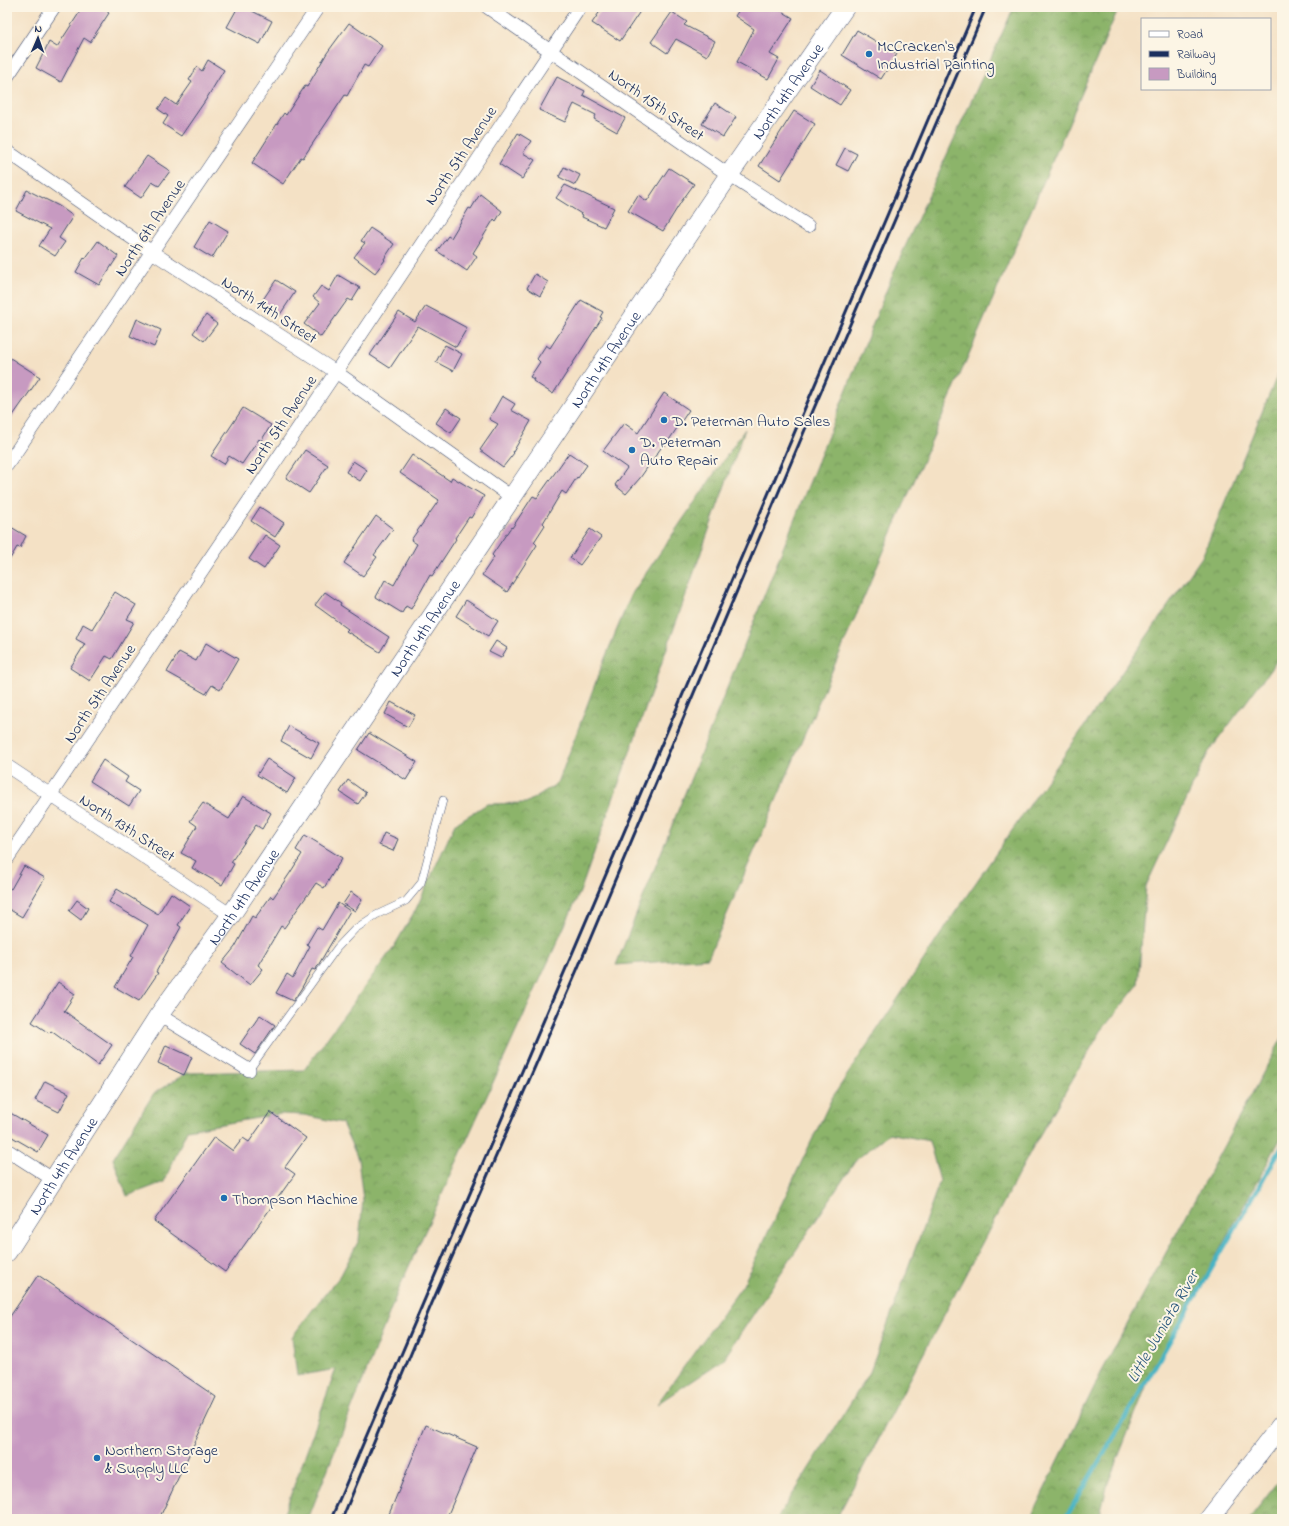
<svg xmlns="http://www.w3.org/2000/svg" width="1289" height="1526" viewBox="0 0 1289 1526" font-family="'Indie Flower',sans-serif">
  <defs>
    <pattern id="forest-crowns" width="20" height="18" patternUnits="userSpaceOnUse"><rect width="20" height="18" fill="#8cb46a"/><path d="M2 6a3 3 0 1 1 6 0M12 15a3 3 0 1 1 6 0" fill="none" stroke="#72935a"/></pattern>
  </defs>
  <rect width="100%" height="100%" fill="#fcf5e5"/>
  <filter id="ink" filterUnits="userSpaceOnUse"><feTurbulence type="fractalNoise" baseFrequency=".025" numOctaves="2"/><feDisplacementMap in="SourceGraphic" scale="8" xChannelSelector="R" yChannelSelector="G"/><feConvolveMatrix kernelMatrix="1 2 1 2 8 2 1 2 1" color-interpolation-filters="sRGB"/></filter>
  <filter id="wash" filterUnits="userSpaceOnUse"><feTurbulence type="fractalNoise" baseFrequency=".012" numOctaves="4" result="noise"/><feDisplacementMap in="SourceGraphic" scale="16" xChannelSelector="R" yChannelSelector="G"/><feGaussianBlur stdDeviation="0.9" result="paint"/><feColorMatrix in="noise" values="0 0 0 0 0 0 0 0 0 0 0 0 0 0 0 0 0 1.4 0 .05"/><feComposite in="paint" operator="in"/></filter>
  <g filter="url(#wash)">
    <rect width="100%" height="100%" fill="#f4e1c5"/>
    <path fill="url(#forest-crowns)" stroke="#547264" d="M1014 7H1119L708 958 616 965 895 269Z
      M1282 364V654L1208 753 1146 886 1138 985 1101 1031 1035 1143 836 1519H777L870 1372 940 1181 929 1141 889 1133 856 1160 723 1360 657 1404 743 1285 832 1098 954 914 1202 557Z
      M745 429 580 892 400 1286 308 1519H282L336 1369 297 1376 292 1337 317 1304 341 1275 359 1240 363 1200 358 1159 342 1123 304 1115 281 1114 187 1130 164 1182 127 1196 113 1159 154 1093 187 1073 304 1070 395 945 416 909 455 824 487 804 526 803 558 783 601 668 631 595Z
      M1282 1038V1136L1149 1379 1108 1483 1099 1519H1030L1101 1373Z
      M1282 1477V1519H1249Z"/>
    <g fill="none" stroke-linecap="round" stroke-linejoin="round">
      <path stroke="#48b4c5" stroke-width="4.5" d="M1065 1519 1132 1406 1282 1147"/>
    </g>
    <g id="blocks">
      <path fill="#c79ac1" d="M83 7H100L109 13 90 42 84 38 61 82 36 68 49 42 57 47Z
        M238 7H244L272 21 260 44 227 27Z
        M603 7H643L620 41 592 23Z
        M741 7H775L793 18 770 54 779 59 768 79 737 62 754 29 735 16Z
        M672 12 687 22 684 25 715 41 707 56 676 39 667 53 651 42Z
        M349 23 382 46 368 67 364 65 347 96 345 95 303 158 301 157 283 184 252 163 284 113 286 115 305 86 307 87 327 53Z
        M857 30 897 54 881 79 842 55Z
        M208 60 224 70 205 101 181 136 163 124 168 116 158 109 166 98 176 105 192 82 189 80 197 67 202 71Z
        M820 70 850 90 840 105 810 86Z
        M557 77 585 91 583 95 625 118 617 132 594 119 596 115 574 104 565 122 539 110Z
        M715 103 736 117 723 137 702 124Z
        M794 111 815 124 780 180 759 166Z
        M518 133 531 141 523 153 535 160 522 179 499 164Z
        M845 148 857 154 848 171 836 165Z
        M147 156 170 171 159 186 152 182 141 198 125 187Z
        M564 167 580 175 575 185 559 177Z
        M669 168 694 184 681 202 663 231 628 211 638 195 647 201Z
        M565 185 614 208 604 227 582 217 583 215 556 198Z
        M27 190 59 206 73 216 59 238 65 242 55 256 39 246 50 229 16 211Z
        M480 194 502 211 496 221 494 219 473 253 477 256 467 271 437 251 448 236 451 238 469 208 471 209Z
        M210 220 228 231 212 258 194 247Z
        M370 228 394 244 384 259 385 260 375 273 354 257 365 243 361 241Z
        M98 241 118 256 99 285 76 272 84 258 85 259Z
        M535 274 548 282 540 296 527 288Z
        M338 275 360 288 352 301 348 299 321 337 304 324 320 303 313 297 321 286 329 291Z
        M276 280 295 292 279 316 260 304Z
        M581 300 603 312 600 317 602 318 553 394 533 381 534 379 530 377 540 362 537 359 546 345 550 348Z
        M426 306 467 328 456 347 418 326 390 368 370 355 399 312 415 322Z
        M206 315 217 324 204 341 193 333Z
        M137 319 161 330 154 347 130 336Z
        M445 345 462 354 453 371 436 362Z
        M7 356 40 377 7 424Z
        M664 393 689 410 665 446 663 445 640 478 626 494 615 485 627 468 603 451 624 423 638 433Z
        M502 396 515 404 511 410 531 421 513 452 514 453 503 467 480 450 498 424 489 419Z
        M243 408 271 425 261 441 259 439 242 464 229 456 224 464 211 456Z
        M446 408 461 418 451 433 436 423Z
        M305 450 328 465 309 493 286 478Z
        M569 453 587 465 578 478 577 477 566 494 562 491 543 523 545 525 534 542 537 545 507 592 482 575 494 557 492 555 511 527 512 528 533 496 537 498Z
        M412 455 450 481 452 477 484 496 471 518 469 517 455 538 456 539 432 576 430 575 411 609 406 606 402 613 376 597 385 580 394 585 417 544 411 540 439 500 400 473Z
        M353 461 367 470 360 481 346 472Z
        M260 507 284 523 275 537 251 521Z
        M376 516 393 529 374 555 377 557 363 576 344 563Z
        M11 527 26 536 20 548 17 547 7 564V534Z
        M590 529 601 537 580 565 570 558Z
        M265 535 280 545 264 569 249 559Z
        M115 592 136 605 127 619 134 622 112 659 106 656 90 681 70 668 85 644 76 639 83 624 92 629Z
        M325 592 341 603 340 605 389 637 380 652 346 631 348 629 315 605Z
        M466 600 498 621 488 636 456 616Z
        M496 641 507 648 501 658 489 652Z
        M206 643 219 651 221 649 238 659 220 690 212 685 206 694 167 672 179 652 196 661Z
        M391 702 415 715 408 727 385 714Z
        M289 726 319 743 311 758 281 741Z
        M369 733 417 762 406 780 358 750Z
        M267 759 296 778 287 793 257 775Z
        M103 760 128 777 125 782 139 791 129 806 90 781Z
        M348 780 366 793 358 804 340 792Z
        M243 796 271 813 262 829 256 825 231 862 234 864 222 885 192 868 196 861 181 853 197 826 190 821 203 803 229 819Z
        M384 833 398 839 393 851 379 845Z
        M305 835 342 858 324 888 316 883 284 928 281 926 258 965 263 969 250 985 222 963 235 947 252 916 255 918 271 896 273 898 290 873 302 854 296 850Z
        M24 866 45 878 22 917 7 908V887L11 889Z
        M117 889 158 914 171 893 190 906 178 925 181 927 156 972 158 973 139 1001 115 987 133 957 131 956 148 925 109 902Z
        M351 892 362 900 355 911 343 904Z
        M77 900 88 908 81 920 69 911Z
        M338 903 350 911 316 969 315 970 312 969 301 989 293 1001 276 993 287 974 293 978 310 946 307 944 317 927 322 930Z
        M58 982 75 994 64 1011 112 1045 98 1065 51 1031 49 1033 32 1022Z
        M260 1015 275 1025 255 1054 240 1044Z
        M166 1045 192 1057 184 1075 158 1063Z
        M45 1081 69 1093 59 1112 35 1100Z
        M7 1111 48 1135 38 1152 7 1134Z
        M270 1112 306 1138 285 1167 295 1174 225 1272 154 1221 214 1137 233 1151 243 1138 249 1142Z
        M38 1275 216 1397 159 1519H7V1321Z
        M426 1425 477 1447 446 1519H387Z"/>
    </g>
  </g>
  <g filter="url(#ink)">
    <use href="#blocks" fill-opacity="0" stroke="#3c4a6d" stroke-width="1"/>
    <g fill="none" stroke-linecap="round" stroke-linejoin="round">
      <defs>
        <path id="lane" d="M249 1070 337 948 355 929 376 915 406 901 421 883 443 800"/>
        <path id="street" d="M487 7 729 175 808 226
          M7 77 54 7
          M7 151 152 252 336 372 513 498
          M7 465 318 7
          M7 766 231 915
          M7 859 336 372 580 7
          M159 1015 249 1070
          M7 1150 54 1180"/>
        <g id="secondary">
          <path id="s1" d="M7 1252 159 1015 231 915 729 175 845 7"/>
          <path d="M1209 1519 1282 1424"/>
        </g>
      </defs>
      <use href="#lane" stroke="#3c4a6d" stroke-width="8"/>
      <use href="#street" stroke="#3c4a6d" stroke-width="14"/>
      <use href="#secondary" stroke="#3c4a6d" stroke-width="20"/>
      <use href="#lane" stroke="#fff" stroke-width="7"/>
      <use href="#street" stroke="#fff" stroke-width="13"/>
      <use href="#secondary" stroke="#fff" stroke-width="19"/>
      <path stroke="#1b2f5e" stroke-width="3" d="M331 1519 976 7
        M342 1519 432 1303 577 970 812 413 986 7"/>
    </g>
  </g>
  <g fill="#1f6fb2" stroke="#fcf5e5" stroke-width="1.5">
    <circle cx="869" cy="54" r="4"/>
    <circle cx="664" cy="420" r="4"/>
    <circle cx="632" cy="450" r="4"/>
    <circle cx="224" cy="1198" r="4"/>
    <circle cx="97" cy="1458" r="4"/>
  </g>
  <g text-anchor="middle" stroke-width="4" stroke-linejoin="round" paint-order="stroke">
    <g font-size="16" fill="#1b2f5e" stroke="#fcf5e5" text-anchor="start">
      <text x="877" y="51">McCracken's<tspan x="877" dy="18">Industrial Painting</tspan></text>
      <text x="672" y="426">D. Peterman Auto Sales</text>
      <text x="640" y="447">D. Peterman<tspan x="640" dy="18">Auto Repair</tspan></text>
      <text x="232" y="1204">Thompson Machine</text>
      <text x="105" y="1455">Northern Storage<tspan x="105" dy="18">&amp; Supply LLC</tspan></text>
    </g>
    <g font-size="16" fill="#1b2f5e" stroke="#fcf5e5">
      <text dy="6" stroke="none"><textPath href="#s1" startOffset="1399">North 4th Avenue</textPath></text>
      <text transform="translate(657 104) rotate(35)" y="6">North 15th Street</text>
      <text transform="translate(460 155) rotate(-56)" y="6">North 5th Avenue</text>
      <text transform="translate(149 227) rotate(-56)" y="6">North 6th Avenue</text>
      <text transform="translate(270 309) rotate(33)" y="6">North 14th Street</text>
      <text dy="6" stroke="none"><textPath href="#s1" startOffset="1075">North 4th Avenue</textPath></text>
      <text transform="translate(280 424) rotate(-56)" y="6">North 5th Avenue</text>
      <text dy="6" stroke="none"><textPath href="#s1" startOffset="751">North 4th Avenue</textPath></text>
      <text transform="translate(99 693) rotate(-56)" y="6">North 5th Avenue</text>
      <text transform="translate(128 827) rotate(33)" y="6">North 13th Street</text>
      <text dy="6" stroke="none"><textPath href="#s1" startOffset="427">North 4th Avenue</textPath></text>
      <text dy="6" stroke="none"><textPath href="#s1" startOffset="103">North 4th Avenue</textPath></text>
    </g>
    <g font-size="17" font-style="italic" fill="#28577d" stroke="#fcf5e5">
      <text transform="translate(1162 1326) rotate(-60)" y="6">Little Juniata River</text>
    </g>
  </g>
  <rect width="1289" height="1526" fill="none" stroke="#fcf5e5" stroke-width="24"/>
  <rect x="1141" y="18" width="130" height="72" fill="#fcf5e5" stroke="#a2a6af"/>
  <rect x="1149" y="31" width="20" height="6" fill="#ffffff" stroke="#a2a6af"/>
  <text x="1177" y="38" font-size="12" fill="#1b2f5e">Road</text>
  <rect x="1149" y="51" width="20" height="6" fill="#1b2f5e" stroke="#a2a6af"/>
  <text x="1177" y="58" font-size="12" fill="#1b2f5e">Railway</text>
  <rect x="1149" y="68" width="20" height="12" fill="#c79ac1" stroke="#a2a6af"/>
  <text x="1177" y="78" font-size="12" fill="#1b2f5e">Building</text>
  <g transform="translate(38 38) rotate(2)" stroke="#fcf5e5" stroke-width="3" paint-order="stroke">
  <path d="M0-3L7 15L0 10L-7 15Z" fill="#1b2f5e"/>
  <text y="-6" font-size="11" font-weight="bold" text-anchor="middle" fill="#1b2f5e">N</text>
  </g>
</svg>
